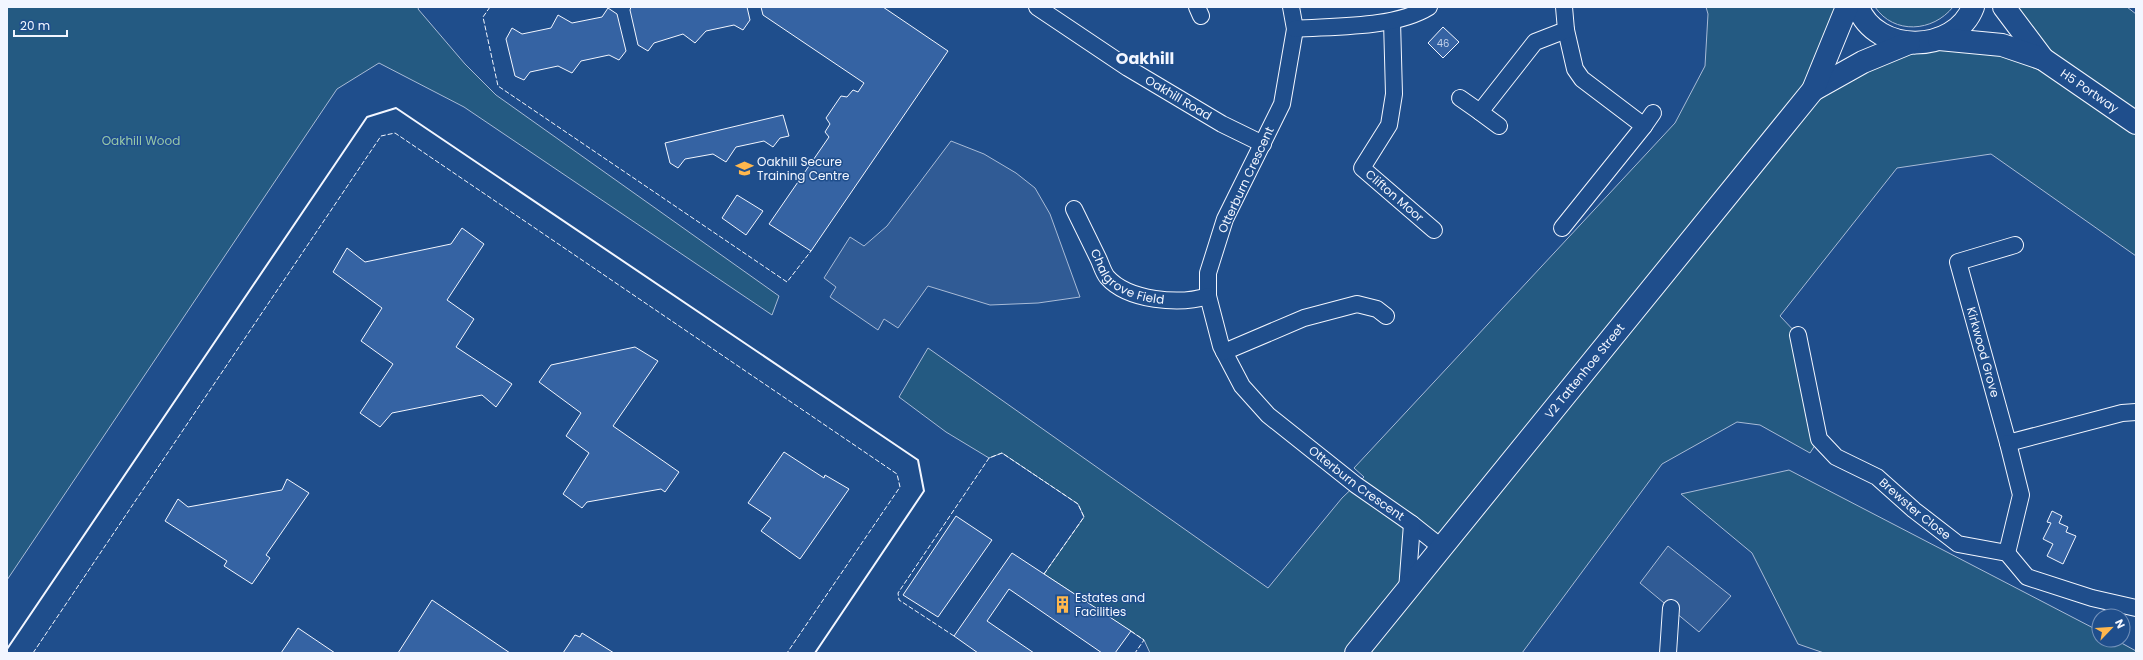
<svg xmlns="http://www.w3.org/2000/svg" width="2143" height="660" viewBox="0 0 2143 660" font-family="Poppins,sans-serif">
  <rect width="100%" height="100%" fill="#1f4e8c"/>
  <path fill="#245a82" stroke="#a8bbd7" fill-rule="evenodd" d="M7 7H419L418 9 465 64 496 95 779 296 772 315 464 107 379 63 337 89 7 580Z
    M1706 7H1847L1813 89 1909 43 2043 59 2004 7H2127L2136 14V256L1991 154 1897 168 1780 316 1798 335 1819 439 1810 453 1760 425 1737 422 1662 464 1522 653H1150L1144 640 1044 574 1084 517 1078 504 1002 453 989 458 946 432 899 397 928 348 1268 588 1342 498 1364 477 1354 468 1675 123 1705 66 1708 14ZM1413 524 1441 547 1407 589Z
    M1875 7H1953C1933 32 1894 35 1875 7Z
    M1789 470 2099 631V640H2116L2136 651V653H1824L1798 644 1752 553 1681 494Z"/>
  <path fill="#305b95" stroke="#a8bbd7" d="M951 141 984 154 1016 173 1035 188 1050 214 1080 297 1038 303 990 305 928 286 898 328 884 319 878 330 830 297 836 287 824 278 850 237 864 246 887 226Z
    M1668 546 1731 596 1699 632 1640 583Z"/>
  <path fill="#3563a3" stroke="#f2f6ff" d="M631 7H747L750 20 743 30 734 25 706 31 695 43 683 34 654 43 648 51 638 45 630 10Z
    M761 7H883L948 51 811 251 769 224 829 137 825 132 830 124 826 118 841 96 847 97 853 90 858 92 864 83 763 15Z
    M608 8 617 14 626 51 619 60 609 55 581 61 572 73 558 66 530 72 524 80 515 76 506 39 512 28 522 34 551 28 558 15 572 23 602 17Z
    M1443 27 1459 42 1443 58 1428 43Z
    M783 115 789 136 780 138 773 147 764 141 736 147 726 162 713 154 685 159 678 168 670 163 665 143Z
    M737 195 763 211 746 235 722 218Z
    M462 228 484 244 447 300 474 319 456 347 512 384 496 407 482 395 392 413 380 427 360 413 393 364 361 341 382 308 333 272 347 248 365 262 451 244Z
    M635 347 658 361 613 426 679 472 665 492 661 489 587 502 582 508 563 494 589 453 566 436 581 413 539 382 551 365Z
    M784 452 824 478 825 475 849 489 800 559 761 531 771 518 748 503Z
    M287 479 309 493 266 555 270 558 252 584 224 566 227 561 165 521 178 499 188 507 282 490Z
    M2052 511 2062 516 2059 523 2068 527 2066 532 2076 536 2063 564 2047 556 2053 544 2043 539 2051 523 2047 522Z
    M956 516 992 540 938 617 903 595Z
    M1012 553 1131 631 1115 653H1102L1009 589 987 621 1034 653H978L954 636Z
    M432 600 510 653H398Z
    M298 628 335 653H281Z
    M582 633 614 653H563L575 635 580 637Z"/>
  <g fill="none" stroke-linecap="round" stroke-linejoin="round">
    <defs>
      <g id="street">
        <path id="s1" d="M1037 7 1128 68 1222 124 1263 144"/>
        <path d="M1197 7 1201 16"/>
        <path id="s2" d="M1291 7 1295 29 1282 104 1225 219 1208 273V296L1221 346 1242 386 1268 415 1356 485 1412 524 1441 547"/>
        <path id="s3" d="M1392 21 1394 94 1389 125 1362 168 1434 230"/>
        <path d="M1295 29C1336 26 1395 28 1429 7"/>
        <path d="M1566 30 1575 69 1582 79 1644 126 1653 113"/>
        <path d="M1460 98 1480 112"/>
        <path d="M1499 126 1480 112 1535 42 1566 30 1564 7"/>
        <path id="s4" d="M1074 209C1082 225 1090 242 1098 258 1101 264 1103 272 1107 277 1128 301 1180 305 1208 296"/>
        <path d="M1562 228 1644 126"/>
        <path id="s5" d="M2015 245 1958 262 2008 443 2122 413 2136 412"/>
        <path id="s6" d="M1798 335 1819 439 1836 457 1877 477 1914 510 1958 544 2007 553 2027 577 2092 598 2136 608"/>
        <path d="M1224 352 1304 318 1357 304 1377 309 1386 316"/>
        <path d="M2007 553 2021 495 2008 443"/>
        <path d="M1407 590 1412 524"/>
        <path d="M1668 653 1671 608"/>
      </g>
      <g id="secondary">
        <path d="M1858 7C1876 55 1955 54 1973 7"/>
        <path d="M2004 7 2043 59"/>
        <path id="s7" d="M1939 39 2002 45 2043 59 2136 123"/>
        <path d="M1813 90 1863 62 1909 43"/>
        <path id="s8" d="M1356 653 1813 90 1847 7"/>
      </g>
    </defs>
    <use href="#street" stroke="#f2f6ff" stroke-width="18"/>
    <use href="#secondary" stroke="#f2f6ff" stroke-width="24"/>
    <use href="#street" stroke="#1f4e8c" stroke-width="16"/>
    <use href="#secondary" stroke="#1f4e8c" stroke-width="22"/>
    <path stroke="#f2f6ff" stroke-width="1" stroke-dasharray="5 2" stroke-linecap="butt" d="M490 7 483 17 498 86 787 282 811 251
      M1131 631 1144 640 1135 653
      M954 636 899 600 898 593 989 458 1002 453 1078 504 1084 517 1044 574
      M33 653 381 136 395 133 897 474 900 487 787 653"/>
    <path stroke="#f2f6ff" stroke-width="2" d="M7 649 367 117 396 108 918 460 924 491 815 653"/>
  </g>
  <defs>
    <symbol id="school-bare" viewBox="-9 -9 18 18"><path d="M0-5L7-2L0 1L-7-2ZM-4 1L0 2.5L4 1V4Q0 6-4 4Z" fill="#ffb74d" stroke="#1f4e8c" stroke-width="2.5" paint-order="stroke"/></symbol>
    <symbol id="building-bare" viewBox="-9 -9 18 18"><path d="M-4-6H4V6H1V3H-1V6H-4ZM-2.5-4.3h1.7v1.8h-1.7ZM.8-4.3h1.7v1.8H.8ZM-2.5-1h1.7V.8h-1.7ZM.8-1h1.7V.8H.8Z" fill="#ffb74d" stroke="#1f4e8c" stroke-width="2.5" paint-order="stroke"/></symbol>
  </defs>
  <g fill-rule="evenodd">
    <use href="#school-bare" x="732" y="156" width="25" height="25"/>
    <use href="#building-bare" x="1050" y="592" width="25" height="25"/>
  </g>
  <g text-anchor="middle" stroke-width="3" stroke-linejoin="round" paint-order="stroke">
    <g font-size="10" fill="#c3d1e8">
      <text x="1443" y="47">46</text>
    </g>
    <g font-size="12" fill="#f2f6ff" stroke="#1f4e8c">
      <text dy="4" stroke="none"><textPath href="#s7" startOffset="163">H5 Portway</textPath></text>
      <text dy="4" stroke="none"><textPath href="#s1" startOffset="168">Oakhill Road</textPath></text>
      <text transform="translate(1246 180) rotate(-65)" y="4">Otterburn Crescent</text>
      <text dy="4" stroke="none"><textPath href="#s3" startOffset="198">Clifton Moor</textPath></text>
      <text dy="4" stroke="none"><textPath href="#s4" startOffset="92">Chalgrove Field</textPath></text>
      <text dy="4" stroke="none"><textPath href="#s5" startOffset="153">Kirkwood Grove</textPath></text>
      <text dy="4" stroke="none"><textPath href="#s8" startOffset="363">V2 Tattenhoe Street</textPath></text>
      <text dy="4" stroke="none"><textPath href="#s2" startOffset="554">Otterburn Crescent</textPath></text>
      <text dy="4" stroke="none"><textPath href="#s6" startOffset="226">Brewster Close</textPath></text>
    </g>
    <g font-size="12" fill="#97c8a6" stroke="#1f4e8c">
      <text x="141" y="145">Oakhill Wood</text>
    </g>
    <g font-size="12" fill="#f2f6ff" stroke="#1f4e8c" text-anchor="start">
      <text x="757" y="166">Oakhill Secure<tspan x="757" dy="14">Training Centre</tspan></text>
      <text x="1075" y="602">Estates and<tspan x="1075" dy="14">Facilities</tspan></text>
    </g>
    <g font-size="16" font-weight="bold" fill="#f2f6ff" stroke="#1f4e8c">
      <text x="1145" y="64">Oakhill</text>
    </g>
  </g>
  <rect width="2143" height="660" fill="none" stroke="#f2f6ff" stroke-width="16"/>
  <g transform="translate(2111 628) rotate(65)"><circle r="19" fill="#1f4e8c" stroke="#7391ba"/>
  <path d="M0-3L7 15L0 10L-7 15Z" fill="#ffb74d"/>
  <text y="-6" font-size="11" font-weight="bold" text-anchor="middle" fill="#f2f6ff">N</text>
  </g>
  <path d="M14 30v6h53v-6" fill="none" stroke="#f2f6ff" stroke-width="2"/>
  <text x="20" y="30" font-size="12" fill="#f2f6ff" stroke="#1f4e8c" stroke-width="3" paint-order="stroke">20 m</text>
</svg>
